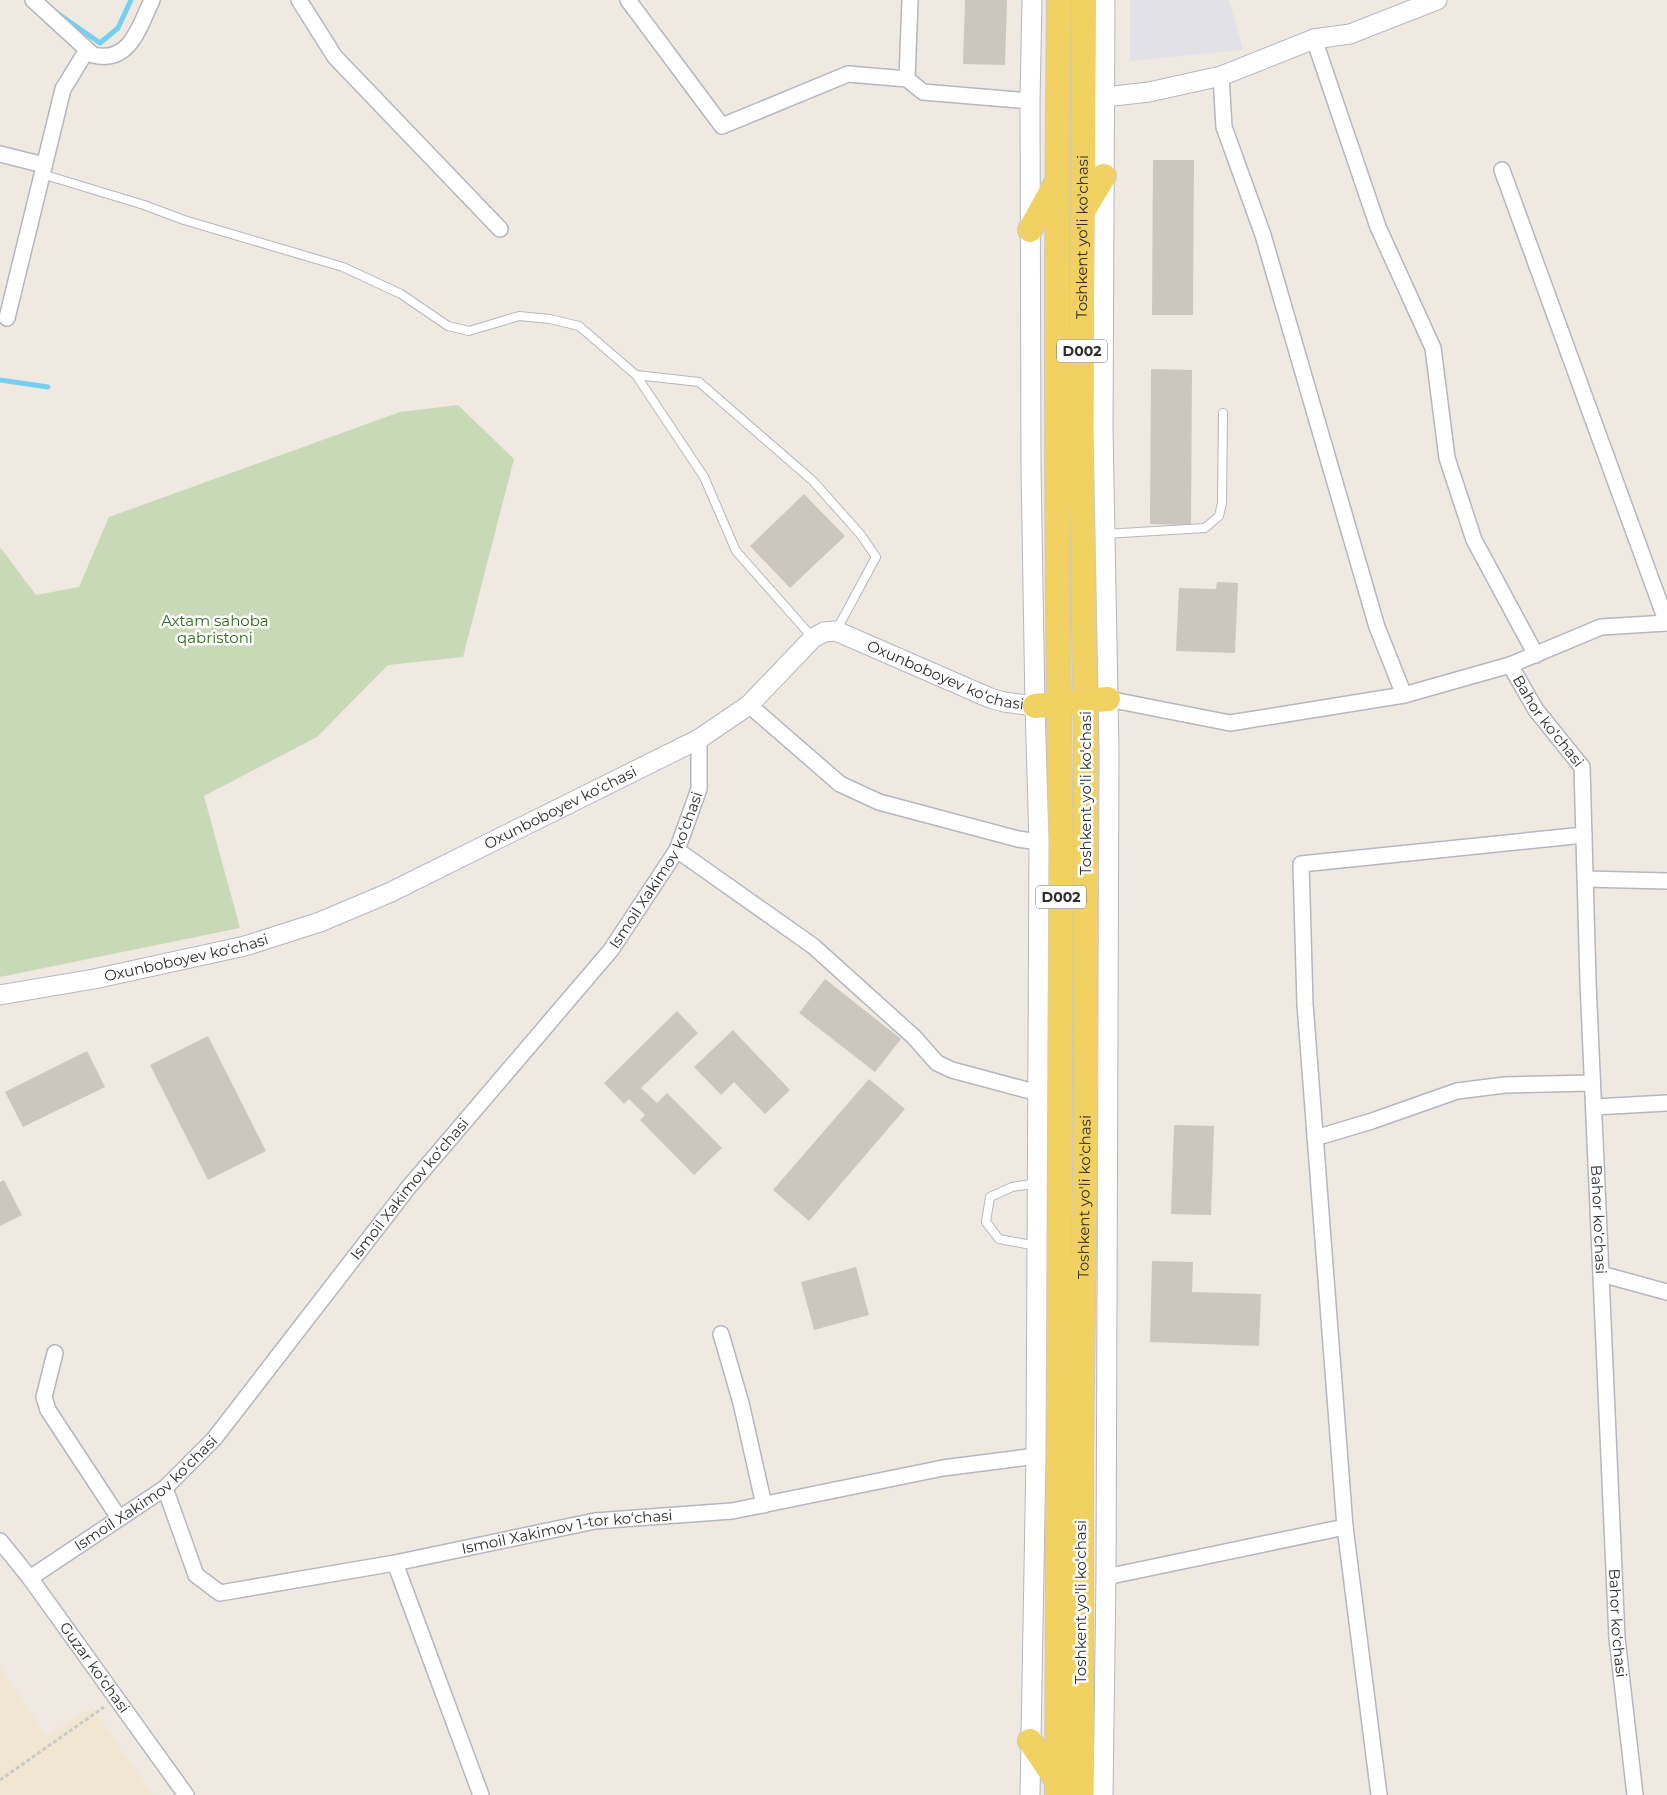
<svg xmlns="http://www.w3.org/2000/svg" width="1667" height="1795" viewBox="0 0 1667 1795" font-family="Montserrat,sans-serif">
  <rect width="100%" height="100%" fill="#efe9e1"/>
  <path fill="#e3e1e8" d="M1130 0H1229L1243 50 1130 61Z"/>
  <path fill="#f0e6d1" d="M0 1667 46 1736 92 1708 153 1795H0Z"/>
  <path fill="#c8d9b8" d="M458 405 514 459 463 657 388 665 317 737 204 796 240 928 0 977V547L36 595 79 587 109 517 400 412Z"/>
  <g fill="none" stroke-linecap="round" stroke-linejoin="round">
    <path stroke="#75cff0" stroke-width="5" d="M57 13 100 43 118 28 131 0
      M0 380 48 387"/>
  </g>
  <path fill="#cbc7bf" d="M965 0H1007L1005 65 963 64Z
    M1153 160H1194L1193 315H1152Z
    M1151 369 1192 370 1191 525 1150 524Z
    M804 494 845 536 790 588 750 546Z
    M1217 582 1238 583 1235 653 1176 651 1179 588 1216 589Z
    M825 979 901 1039 875 1072 799 1013Z
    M677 1011 698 1033 641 1088 657 1103 667 1093 722 1148 694 1175 640 1120 645 1115 629 1099 624 1104 604 1083Z
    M733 1030 790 1090 765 1114 734 1082 721 1095 694 1067Z
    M208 1036 266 1151 208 1180 150 1065Z
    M87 1051 105 1087 23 1127 5 1092Z
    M869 1079 905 1109 809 1221 773 1190Z
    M1174 1125 1214 1126 1211 1215 1171 1214Z
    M4 1180 22 1215 0 1226V1182Z
    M1152 1261 1193 1262 1192 1292 1261 1294 1259 1346 1150 1342Z
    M856 1267 869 1315 814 1330 801 1282Z"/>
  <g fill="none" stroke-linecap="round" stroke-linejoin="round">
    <defs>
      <path id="service" d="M42 174 144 205 184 220 343 267 401 294 448 326 469 331 519 316 550 319 579 326 636 375 704 477 736 551 813 638
        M636 375 699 382 813 481 861 535 876 557 836 631
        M1105 534 1205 528 1219 516 1222 503 1223 413
        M1037 1246 999 1239 986 1222 990 1197 1012 1187 1038 1183"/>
      <g id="minor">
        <path d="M33 0 93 55C130 64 139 27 152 0"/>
        <path d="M299 0 335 57 500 229"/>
        <path d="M628 0 722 126 848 74 907 79 923 92 1030 101"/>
        <path d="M1314 39 1378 227 1433 348 1447 458 1474 540 1536 655"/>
        <path d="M1221 76 1224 127 1263 235 1377 627 1404 695"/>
        <path d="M907 79 910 0"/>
        <path d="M0 154 44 165"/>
        <path d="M1502 170 1667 623"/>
        <path d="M7 318 63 89 87 50"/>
        <path id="s1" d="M1510 665 1536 710 1582 767 1588 982 1617 1638 1635 1795"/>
        <path d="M1108 699 1230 723 1404 695 1510 665 1601 627 1667 623"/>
        <path d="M749 705 840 784 879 802 1018 839 1039 842"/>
        <path d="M677 850 813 946 914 1037 937 1063 952 1070 1038 1093"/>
        <path d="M1585 879 1667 881"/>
        <path d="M1594 1107 1667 1103"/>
        <path d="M1315 1138 1372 1121 1457 1091 1505 1085 1592 1083"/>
        <path d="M1601 1274 1667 1292"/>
        <path d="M721 1334 741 1403 764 1505"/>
        <path d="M55 1353 44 1397 48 1410 119 1518"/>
        <path id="s2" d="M165 1488 196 1575 220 1593 395 1563 595 1521 732 1511 943 1468 1036 1456"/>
        <path id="s3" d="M0 1541 30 1578 186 1795"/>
        <path d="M395 1563 481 1795"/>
        <path d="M1106 1577 1345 1527"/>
        <path id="s4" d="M30 1578 165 1488 214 1439 408 1188 611 950 677 850 699 789V739"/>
        <path d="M1379 1795 1345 1527 1305 1004 1301 864 1584 835"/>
      </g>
      <g id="tertiary">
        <path d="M1105 97 1149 92 1221 76 1314 39 1350 34 1437 0"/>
        <path id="s5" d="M0 995 94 979 245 946 320 922 391 892 699 739 749 705 813 638 824 632 836 631 990 698 1004 702 1035 706"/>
        <path d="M1030 1795 1036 1456 1039 842 1035 706 1031 468 1030 101 1032 0"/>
        <path d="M1103 1795 1106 1577 1109 751 1103 428 1105 0"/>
      </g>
      <g id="primary">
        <path d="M1083 211 1104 176"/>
        <path d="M1030 230 1056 183"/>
        <path d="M1035 706 1108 699"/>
        <path d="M1030 1741 1057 1781"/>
        <path d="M1057 1795 1061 845C1056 563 1056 282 1059 0"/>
        <path id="s6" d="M1081 1795V1451L1086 1094V750L1081 440 1084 0"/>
      </g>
    </defs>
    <use href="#service" stroke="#b4b7c1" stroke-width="10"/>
    <use href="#minor" stroke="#b4b7c1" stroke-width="18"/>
    <use href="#tertiary" stroke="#b4b7c1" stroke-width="21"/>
    <use href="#primary" stroke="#c9c9c9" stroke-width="26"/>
    <path stroke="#c9c9c9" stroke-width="3" stroke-dasharray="4 2.5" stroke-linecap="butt" d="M0 1780 104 1707"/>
    <use href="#service" stroke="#fff" stroke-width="8"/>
    <use href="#minor" stroke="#fff" stroke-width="15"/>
    <use href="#tertiary" stroke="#fff" stroke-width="19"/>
    <use href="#primary" stroke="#f2d163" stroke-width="24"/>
  </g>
  <g text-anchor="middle" stroke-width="5" stroke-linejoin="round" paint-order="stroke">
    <g fill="#fff" stroke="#6d6d6d" stroke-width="1">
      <rect x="1057" y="339.5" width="50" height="23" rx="4"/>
      <rect x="1036" y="885.5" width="50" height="23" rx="4"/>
    </g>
    <g font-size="14" font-weight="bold" fill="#2e2e2e">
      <text x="1082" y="356">D002</text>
      <text x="1061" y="902">D002</text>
    </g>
    <g font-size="15" fill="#2e2e2e" stroke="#fff">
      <text dy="5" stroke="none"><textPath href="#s6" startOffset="1558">Toshkent yo'li ko'chasi</textPath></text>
      <text dy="5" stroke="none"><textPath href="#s5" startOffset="1046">Oxunboboyev ko‘chasi</textPath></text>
      <text dy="5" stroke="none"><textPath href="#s1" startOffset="68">Bahor ko‘chasi</textPath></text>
      <text transform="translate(1086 793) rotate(-90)" y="5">Toshkent yo'li ko'chasi</text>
      <text dy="5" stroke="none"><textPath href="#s5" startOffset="595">Oxunboboyev ko‘chasi</textPath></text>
      <text dy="5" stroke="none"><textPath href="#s4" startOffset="954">Ismoil Xakimov ko‘chasi</textPath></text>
      <text dy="5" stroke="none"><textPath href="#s5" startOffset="190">Oxunboboyev ko‘chasi</textPath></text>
      <text dy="5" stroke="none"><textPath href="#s4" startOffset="549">Ismoil Xakimov ko‘chasi</textPath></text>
      <text dy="5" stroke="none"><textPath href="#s6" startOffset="598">Toshkent yo'li ko'chasi</textPath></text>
      <text dy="5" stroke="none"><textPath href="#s1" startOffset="578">Bahor ko‘chasi</textPath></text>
      <text dy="5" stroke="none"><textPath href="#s4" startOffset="144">Ismoil Xakimov ko‘chasi</textPath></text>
      <text dy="5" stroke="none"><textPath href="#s2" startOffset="475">Ismoil Xakimov 1-tor ko‘chasi</textPath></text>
      <text transform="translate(1081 1602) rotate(-90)" y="5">Toshkent yo'li ko'chasi</text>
      <text dy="5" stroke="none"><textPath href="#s1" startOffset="982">Bahor ko‘chasi</textPath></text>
      <text dy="5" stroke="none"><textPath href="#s3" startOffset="158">Guzar ko‘chasi</textPath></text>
    </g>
    <g font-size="15" fill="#2c6e1b" stroke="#fff">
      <text x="215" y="626">Axtam sahoba<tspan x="215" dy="17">qabristoni</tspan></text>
    </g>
  </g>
</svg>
